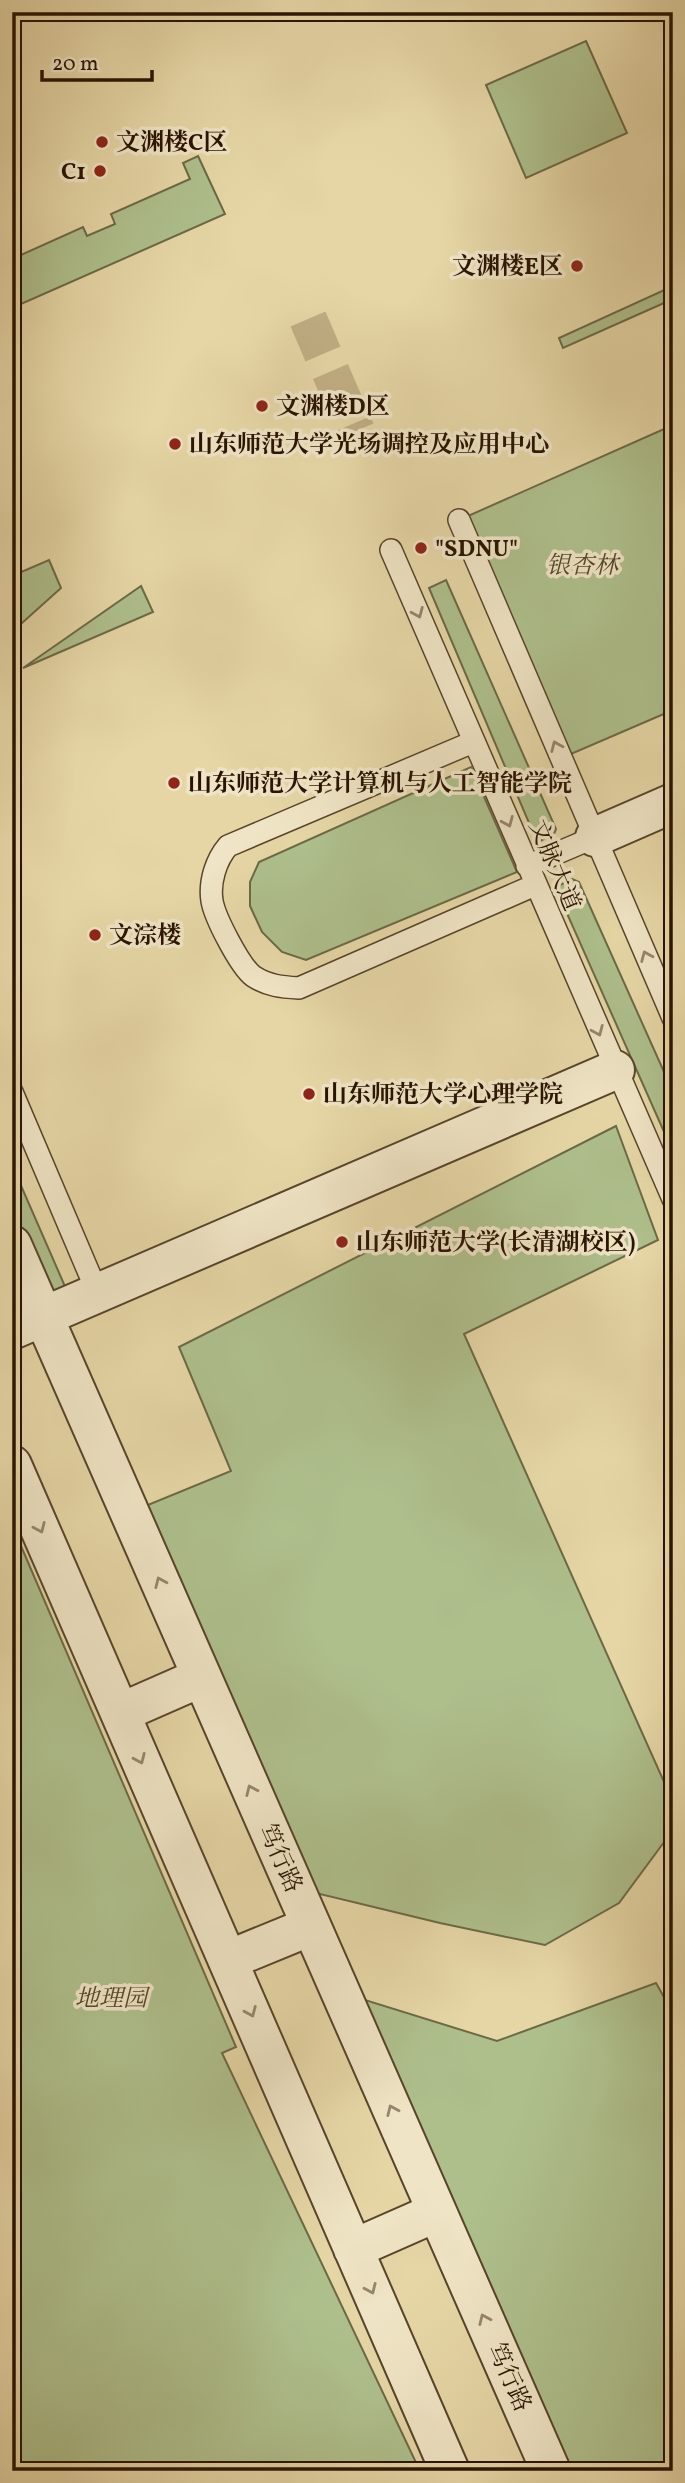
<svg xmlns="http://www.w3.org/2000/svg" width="685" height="2483" viewBox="0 0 685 2483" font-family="Vollkorn,'Noto Serif SC',serif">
  <rect width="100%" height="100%" fill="#e6d6a6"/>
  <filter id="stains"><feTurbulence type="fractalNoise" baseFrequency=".00286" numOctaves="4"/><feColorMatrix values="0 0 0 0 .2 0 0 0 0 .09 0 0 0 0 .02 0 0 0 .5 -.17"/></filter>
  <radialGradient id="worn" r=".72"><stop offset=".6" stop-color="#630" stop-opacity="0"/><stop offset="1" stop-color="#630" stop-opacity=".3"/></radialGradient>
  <path fill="#aebf8c" stroke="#6c6946" stroke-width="2" d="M586 41 627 133 526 178 486 85Z
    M198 156 225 214 12 308V259L83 227 87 236 115 224 111 214 190 179 183 163Z
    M673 286V299L563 348 559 338Z
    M673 425V710L571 754 459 520Z
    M49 560 61 588 12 632V576Z
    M446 580 556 829 554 834 540 841 535 837 429 588Z
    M141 586 153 612 23 668Z
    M471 767 517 872 306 960 282 952 262 932 250 906V882L259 862Z
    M572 879 579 882 673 1092V1152L557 891 558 886Z
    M616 1126 658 1240 464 1334 673 1802V1830L619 1903 545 1945 440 1923 299 1889 138 1509 231 1471 179 1347Z
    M12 1165 67 1291 33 1304 12 1256Z
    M12 1525 236 2047 222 2053 420 2471H12Z
    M656 1983 673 2013V2471H571L362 1999 497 2041Z"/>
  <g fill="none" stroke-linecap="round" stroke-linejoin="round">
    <path stroke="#c0af85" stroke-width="38" stroke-dasharray="38 19" stroke-linecap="butt" d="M308 319 356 431"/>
    <defs>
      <path id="lane" d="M459 520 673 1018
        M391 550 673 1199
        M473 742 228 846C216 860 209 882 212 901 215 918 240 966 253 976 268 986 282 987 299 988L535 885
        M527 866 595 837
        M12 1092 98 1294"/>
      <path id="street" d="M595 837 673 803
        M12 1245 551 2471
        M12 1330 615 1070
        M12 1465 450 2471
        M120 1713 202 1677
        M228 1960 311 1926
        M353 2249 437 2212"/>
    </defs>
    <use href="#lane" stroke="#58442a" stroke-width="24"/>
    <use href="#street" stroke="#58442a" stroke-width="42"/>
    <use href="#lane" stroke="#efe4c5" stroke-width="21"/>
    <use href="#street" stroke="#efe4c5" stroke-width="38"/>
  </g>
  <defs><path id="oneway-chevron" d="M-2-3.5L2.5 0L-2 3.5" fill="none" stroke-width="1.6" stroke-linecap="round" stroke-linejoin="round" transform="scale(1.75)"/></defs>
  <g stroke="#96866c">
    <use href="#oneway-chevron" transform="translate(418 613) rotate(67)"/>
    <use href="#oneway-chevron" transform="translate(556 746) rotate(-113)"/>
    <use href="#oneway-chevron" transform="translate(508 822) rotate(67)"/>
    <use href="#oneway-chevron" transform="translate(646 956) rotate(-113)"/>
    <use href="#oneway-chevron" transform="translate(598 1031) rotate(67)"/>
    <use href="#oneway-chevron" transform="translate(40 1528) rotate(66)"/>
    <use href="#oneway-chevron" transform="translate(160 1582) rotate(-114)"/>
    <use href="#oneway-chevron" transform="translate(140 1759) rotate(66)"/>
    <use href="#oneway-chevron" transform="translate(251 1790) rotate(-114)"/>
    <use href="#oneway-chevron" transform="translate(251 2012) rotate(67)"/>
    <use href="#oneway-chevron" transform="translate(392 2110) rotate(-114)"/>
    <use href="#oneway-chevron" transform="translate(371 2289) rotate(66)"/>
    <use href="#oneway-chevron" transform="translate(484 2319) rotate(-114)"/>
  </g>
  <g fill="#8f2418" stroke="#efe4c5" stroke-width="2.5">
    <circle cx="102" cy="142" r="7"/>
    <circle cx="100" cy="171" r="7"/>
    <circle cx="577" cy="266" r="7"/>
    <circle cx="262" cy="406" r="7"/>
    <circle cx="175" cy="444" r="7"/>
    <circle cx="421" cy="548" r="7"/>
    <circle cx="174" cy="783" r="7"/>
    <circle cx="95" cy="935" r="7"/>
    <circle cx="309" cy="1094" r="7"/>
    <circle cx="342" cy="1242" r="7"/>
  </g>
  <g text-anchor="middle" stroke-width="7" stroke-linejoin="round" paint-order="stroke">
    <g font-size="24" font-weight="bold" fill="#291300" stroke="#efe4c5" text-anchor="start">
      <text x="116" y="150">文渊楼C区</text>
      <text x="86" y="179" text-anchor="end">C1</text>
      <text x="563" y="274" text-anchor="end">文渊楼E区</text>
      <text x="276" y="414">文渊楼D区</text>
      <text x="189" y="452">山东师范大学光场调控及应用中心</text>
      <text x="435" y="556">"SDNU"</text>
      <text x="188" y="791">山东师范大学计算机与人工智能学院</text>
      <text x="109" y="943">文淙楼</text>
      <text x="323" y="1102">山东师范大学心理学院</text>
      <text x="356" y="1250">山东师范大学(长清湖校区)</text>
    </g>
    <g font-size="24" font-style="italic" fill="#51472a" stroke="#efe4c5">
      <text x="582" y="573">银杏林</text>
      <text x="111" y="2006">地理园</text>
    </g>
    <g font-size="24" fill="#291300" stroke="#efe4c5">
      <text transform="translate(555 865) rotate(67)" y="8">文脉大道</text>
      <text transform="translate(281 1858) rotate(66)" y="8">笃行路</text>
      <text transform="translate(510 2377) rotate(66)" y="8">笃行路</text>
    </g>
  </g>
  <rect width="685" height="2483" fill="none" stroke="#e6d6a6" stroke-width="42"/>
  <rect x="14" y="14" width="657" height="2455" fill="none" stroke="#291300" stroke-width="3.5"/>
  <rect x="21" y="21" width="643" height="2441" fill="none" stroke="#291300" stroke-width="2"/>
  <path d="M42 70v10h110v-10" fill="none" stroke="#291300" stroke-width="3.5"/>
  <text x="52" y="70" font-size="21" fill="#291300" stroke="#efe4c5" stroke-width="5" paint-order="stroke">20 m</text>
  <rect width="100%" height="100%" filter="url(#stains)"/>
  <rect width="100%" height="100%" fill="url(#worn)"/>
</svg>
